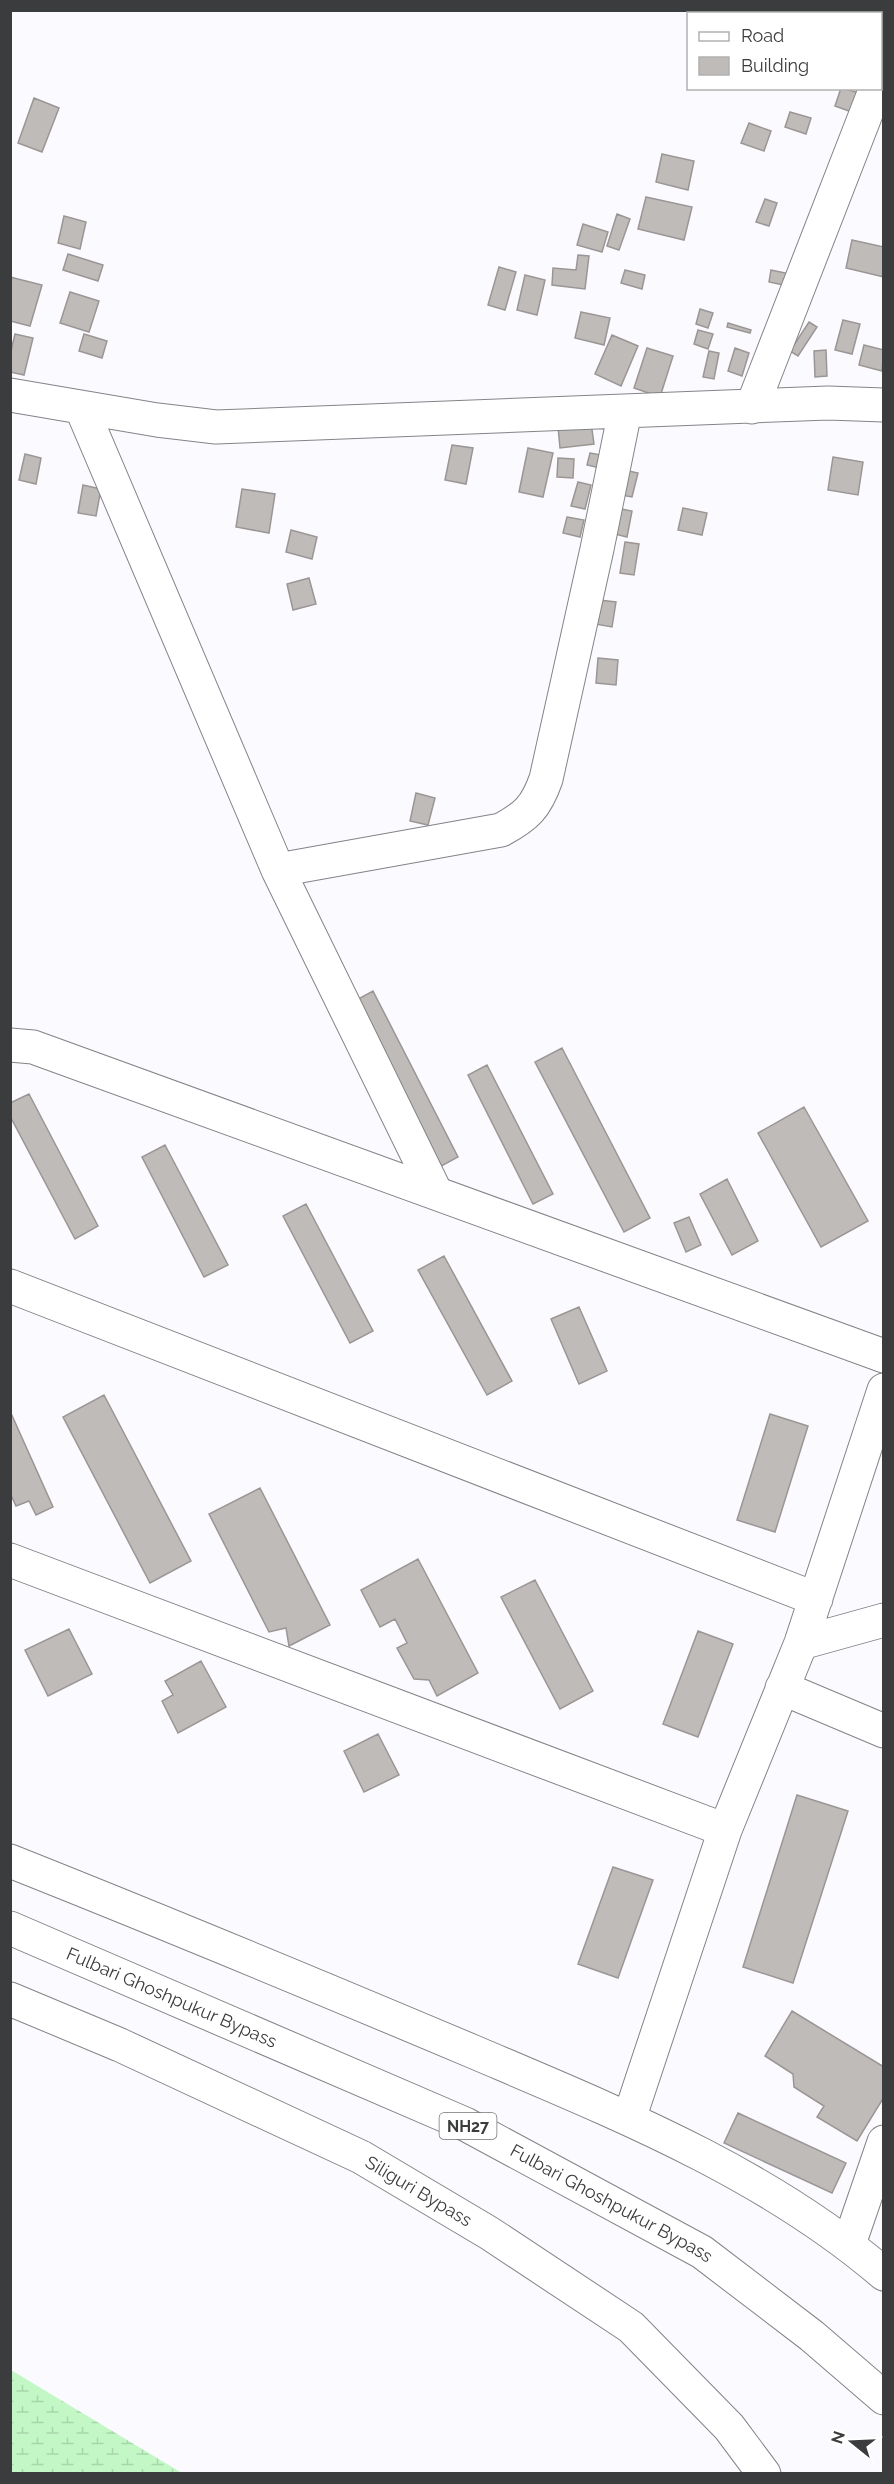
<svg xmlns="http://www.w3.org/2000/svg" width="894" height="2484" viewBox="0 0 894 2484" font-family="Raleway,sans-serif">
  <defs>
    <pattern id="wetland-marsh" width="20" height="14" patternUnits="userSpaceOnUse" patternTransform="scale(1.5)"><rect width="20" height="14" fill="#c3f8c6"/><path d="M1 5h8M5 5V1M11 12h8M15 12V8" fill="none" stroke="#a8d6ab"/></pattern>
  </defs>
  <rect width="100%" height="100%" fill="#fbfbff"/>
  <path fill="url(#wetland-marsh)" d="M10 2370H11L182 2473H11Z"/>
  <path fill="#bfbbb9" stroke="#9b9695" stroke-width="1.5" d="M803 10H831L830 14H805Z
    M841 88 867 95 860 115 835 106Z
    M34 98 59 108 42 152 18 143Z
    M790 112 811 118 806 134 785 127Z
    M749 123 771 131 764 151 741 143Z
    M662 154 694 161 688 190 656 182Z
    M646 197 692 207 684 240 638 229Z
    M765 199 777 203 769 226 756 222Z
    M617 214 630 219 619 250 607 246Z
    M64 216 86 222 80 249 58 243Z
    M583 224 608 232 602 252 577 245Z
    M852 240 884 247V277L846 268Z
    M68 254 103 265 98 281 63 270Z
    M578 255 589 256 585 289 552 285 553 268 576 270Z
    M499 267 516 272 505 310 488 305Z
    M625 270 645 275 642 289 621 283Z
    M771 270 795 275 793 287 769 282Z
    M525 275 545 280 537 315 517 310Z
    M10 277 42 285 30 326 10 321Z
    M70 292 99 301 89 332 60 323Z
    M700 309 713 313 708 328 696 324Z
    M581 312 610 318 604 345 575 338Z
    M843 320 860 324 852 354 835 350Z
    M809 322 817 327 798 356 790 351Z
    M728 323 751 330 750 333 727 327Z
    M698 330 713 334 708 349 694 344Z
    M15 334 33 338 24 375 10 372V355Z
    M84 334 107 341 102 358 79 351Z
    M612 335 638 346 621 386 595 374Z
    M864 345 884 350 882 371 859 365Z
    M647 348 673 356 660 397 634 388Z
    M735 348 749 353 742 376 728 371Z
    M826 350 827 376 815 377 814 351Z
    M709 351 719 353 714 379 703 377Z
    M591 422 594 444 560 448 558 427Z
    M452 445 473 448 466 484 445 480Z
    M528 448 553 453 543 497 519 492Z
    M590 453 612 457 609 470 587 465Z
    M25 454 41 458 36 484 19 480Z
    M833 457 863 462 858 495 828 490Z
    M558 458 574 459 573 478 557 477Z
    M620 469 638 473 632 497 614 494Z
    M578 482 591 485 585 509 571 506Z
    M83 485 101 489 96 516 78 513Z
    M242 489 275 494 269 533 236 527Z
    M616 508 632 511 627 537 611 533Z
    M683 508 707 513 702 535 678 530Z
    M567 517 584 520 580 537 563 533Z
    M291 530 317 537 312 559 286 552Z
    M625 542 639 544 634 575 620 573Z
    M309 578 316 604 293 610 287 584Z
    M599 600 616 602 612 627 595 624Z
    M598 658 618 660 616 685 596 683Z
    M416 793 435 798 428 825 410 821Z
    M373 991 458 1157 434 1170 349 1004Z
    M562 1048 650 1218 624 1232 535 1062Z
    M487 1065 553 1194 533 1204 468 1075Z
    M29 1094 98 1226 75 1239 10 1116V1103Z
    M804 1107 868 1221 821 1247 758 1133Z
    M165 1145 228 1265 204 1277 142 1157Z
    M727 1179 758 1241 732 1255 700 1194Z
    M306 1204 373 1331 350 1343 283 1216Z
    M689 1217 701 1245 686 1252 674 1223Z
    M444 1256 512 1381 487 1395 418 1270Z
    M579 1307 607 1371 579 1384 551 1319Z
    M104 1395 191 1561 150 1583 63 1417Z
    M10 1411 53 1507 36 1515 29 1501 16 1506 10 1493Z
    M770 1414 808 1426 775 1532 737 1520Z
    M260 1488 330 1625 289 1646 286 1628 269 1632 209 1514Z
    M418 1559 478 1673 437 1696 429 1680 414 1679 397 1648 407 1643 395 1619 380 1627 361 1590Z
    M535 1580 593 1691 560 1709 501 1597Z
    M69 1629 92 1674 48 1696 25 1650Z
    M698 1631 733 1644 698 1737 663 1724Z
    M201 1661 226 1707 178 1733 162 1701 173 1695 165 1681Z
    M378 1734 399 1775 364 1792 344 1751Z
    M797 1795 848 1811 793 1983 743 1967Z
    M613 1867 653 1880 618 1978 578 1964Z
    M792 2011 884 2067V2097L857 2141 817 2117 824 2106 794 2087 793 2074 765 2056Z
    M738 2113 846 2163 832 2193 724 2143Z"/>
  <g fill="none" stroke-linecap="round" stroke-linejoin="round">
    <defs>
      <path id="minor" d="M10 395 157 420 216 427 828 403 884 405
        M81 407 278 870 436 1193
        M752 407 876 88
        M278 870 501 830C527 816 536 807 546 779L597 549 625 411
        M10 1045 33 1047 884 1356
        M10 1286 816 1599
        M10 1560 725 1830
        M801 1643 884 1620
        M782 1688 884 1731
        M10 1861C166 1923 320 1987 474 2052 617 2113 765 2172 884 2274
        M629 2119 725 1830 801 1643 884 1390
        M849 2244 884 2142"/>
      <g id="highway">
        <path id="s1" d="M10 1928 465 2124 702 2252 812 2336 884 2398"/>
        <path id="s2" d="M10 1999 120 2045 361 2157 489 2233 631 2327 729 2427 764 2474"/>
      </g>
    </defs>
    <use href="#minor" stroke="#838487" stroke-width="35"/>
    <use href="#highway" stroke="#838487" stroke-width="35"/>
    <use href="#minor" stroke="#fff" stroke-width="33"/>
    <use href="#highway" stroke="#fff" stroke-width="33"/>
  </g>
  <g text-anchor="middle" stroke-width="5" stroke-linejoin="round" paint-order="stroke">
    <rect fill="#fff" stroke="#767677" stroke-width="1.5" x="439.5" y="2113" width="57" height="26" rx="4.5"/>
    <g font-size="16" font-weight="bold" fill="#3b3c3d">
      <text x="468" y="2132">NH27</text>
    </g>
    <g font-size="18" fill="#3b3c3d" stroke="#fff">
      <text dy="6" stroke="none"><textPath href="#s1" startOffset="176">Fulbari Ghoshpukur Bypass</textPath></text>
      <text dy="6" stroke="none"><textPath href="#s2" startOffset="452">Siliguri Bypass</textPath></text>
      <text dy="6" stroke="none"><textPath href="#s1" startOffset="662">Fulbari Ghoshpukur Bypass</textPath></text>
    </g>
  </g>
  <rect width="894" height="2484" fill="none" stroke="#3b3c3d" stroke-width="24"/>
  <rect x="687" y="12" width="195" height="78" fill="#ffffff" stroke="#b1b1b1" stroke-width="1.5"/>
  <rect x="699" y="32" width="30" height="9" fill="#ffffff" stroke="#b1b1b1" stroke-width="1.5"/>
  <text x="741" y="42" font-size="18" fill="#3b3c3d">Road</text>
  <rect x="699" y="57" width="30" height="18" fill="#bfbbb9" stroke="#b1b1b1" stroke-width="1.5"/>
  <text x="741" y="72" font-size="18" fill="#3b3c3d">Building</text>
  <g transform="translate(852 2442) rotate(288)" stroke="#ffffff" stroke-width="4.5" paint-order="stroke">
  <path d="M0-4.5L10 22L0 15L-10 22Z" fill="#3b3c3d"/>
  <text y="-9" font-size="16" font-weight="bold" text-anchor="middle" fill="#3b3c3d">N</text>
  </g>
</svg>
